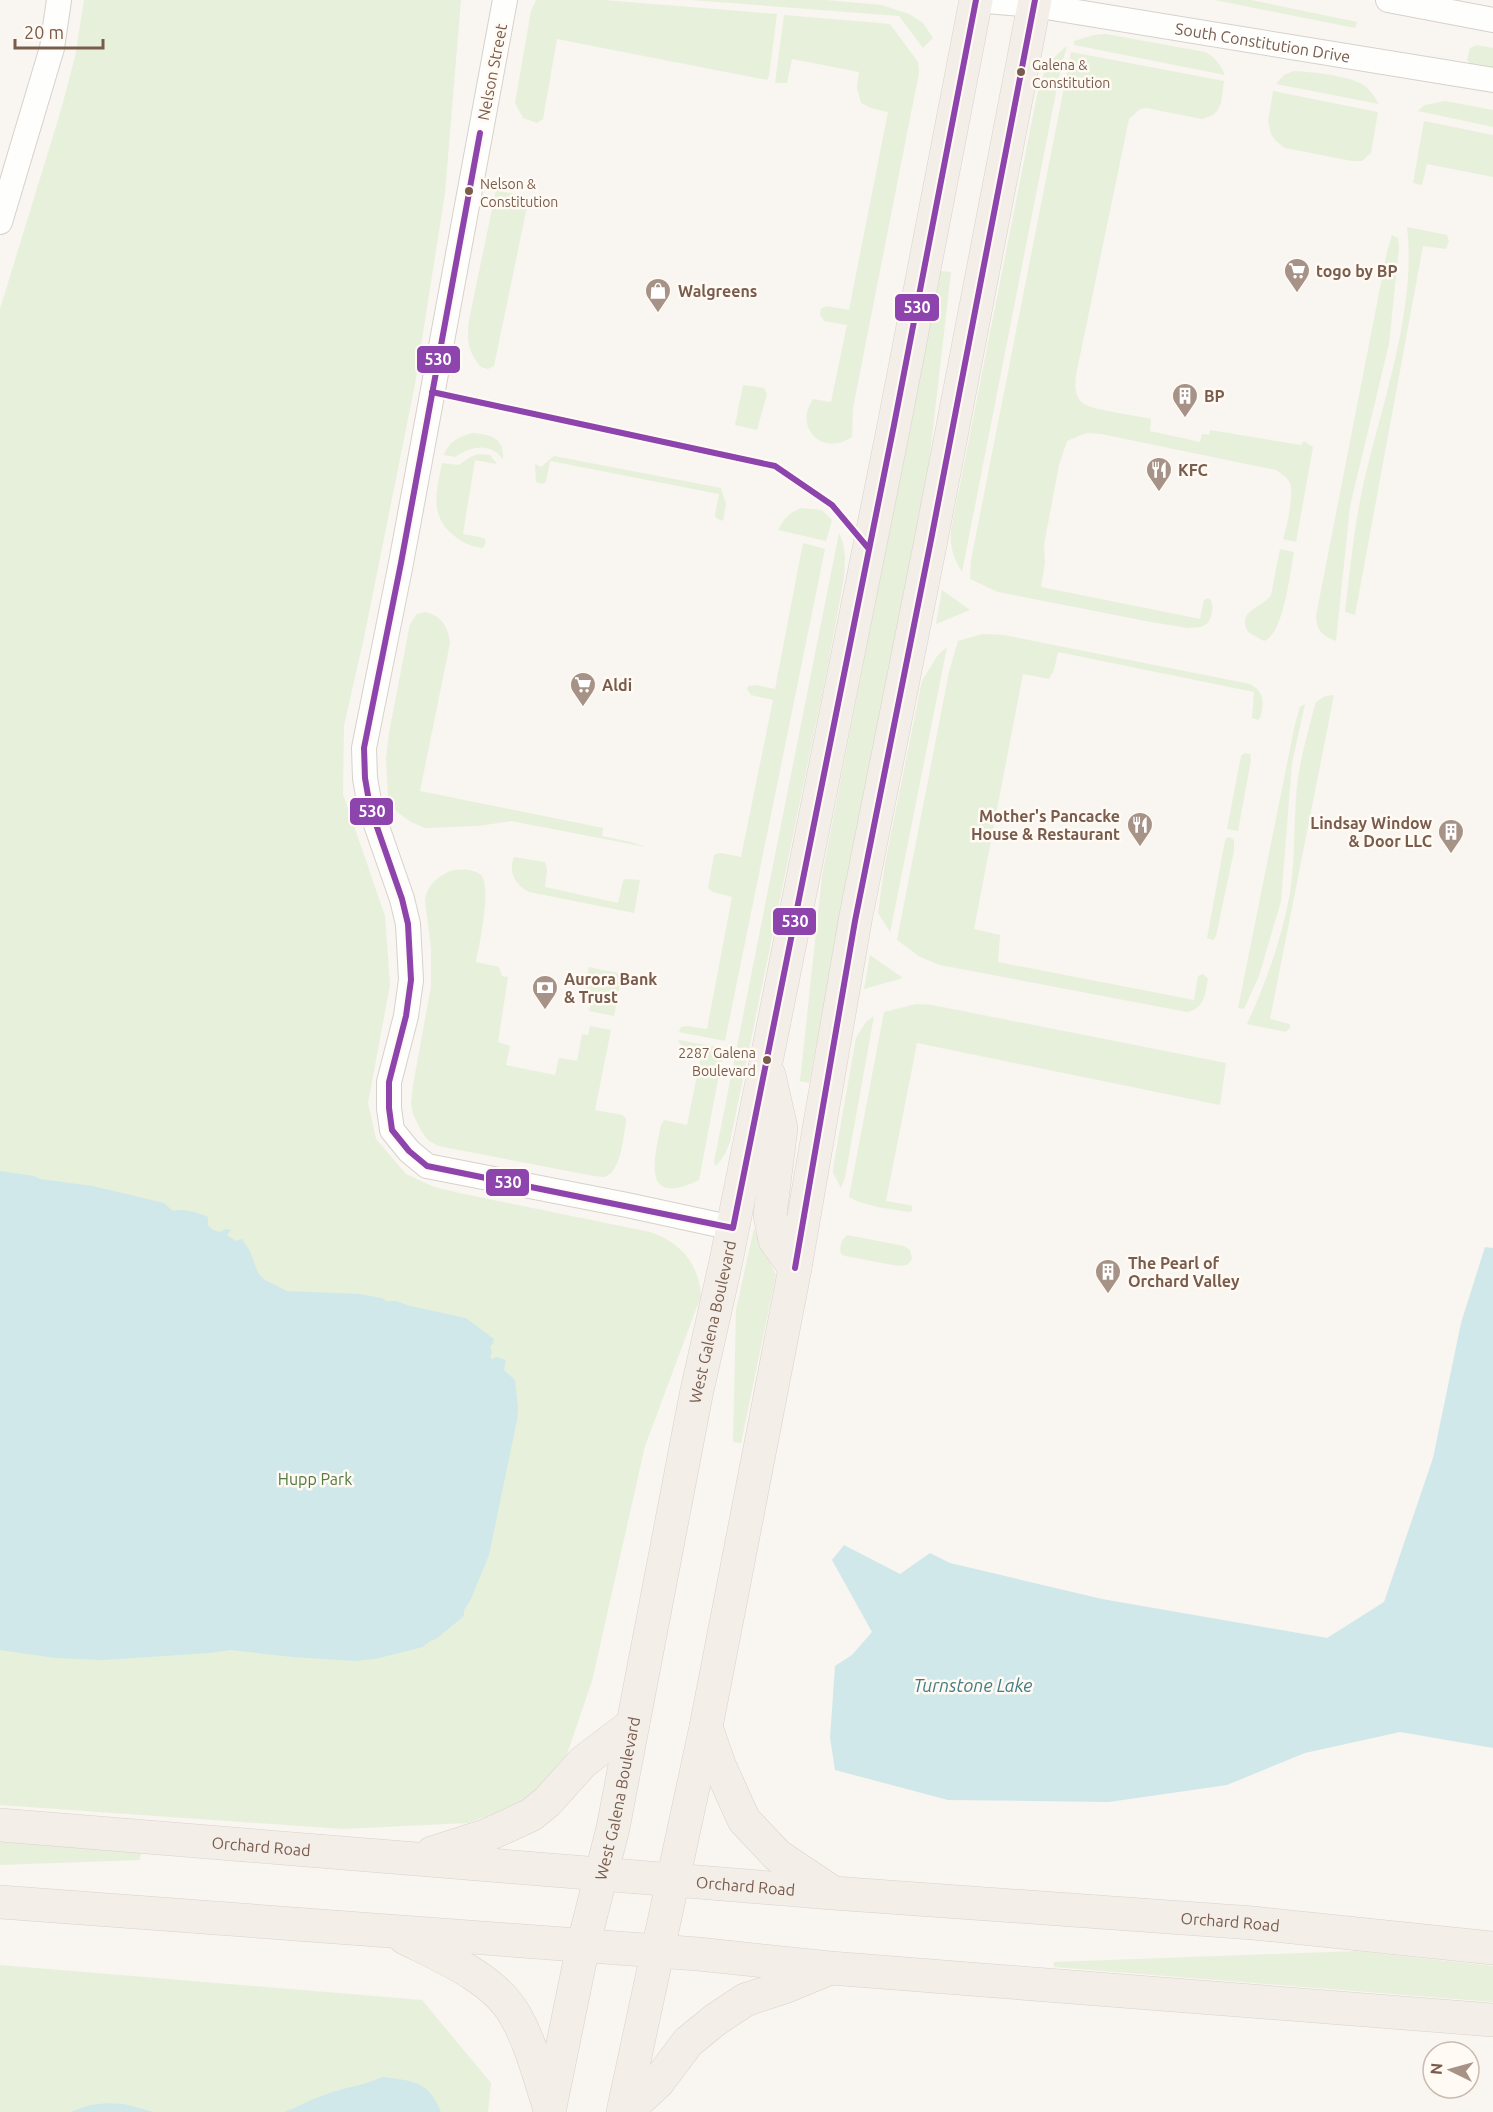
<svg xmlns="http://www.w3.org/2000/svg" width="1493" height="2112" viewBox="0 0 1493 2112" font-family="Ubuntu,sans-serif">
  <rect width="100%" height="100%" fill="#f9f5f0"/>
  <path fill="#e7f0db" d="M84 0H461L445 193 415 384 365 633 344 726 343 794 385 916 390 985 368 1103 376 1139 406 1174 434 1187 464 1194 650 1232C680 1242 699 1263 701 1296L645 1446 592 1681 567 1754 529 1800 468 1823 343 1829 0 1805V309L61 110 75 57Z
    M536 0H604L777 14 769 76 767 80 557 39 543 119 537 123 523 118 515 103 531 11Z
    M691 0H825L882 5 909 14 923 23 933 38 923 48 899 16Z
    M1215 0H1251L1357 22 1355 28Z
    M784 15 890 24 918 62 919 73 912 108 853 408 852 437C823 457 793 428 813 399L831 402 847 325 824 321 820 315 821 309 826 306 849 310 888 112 871 108 861 103 857 88 859 72 792 59 787 83H775Z
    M1106 34 1205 52C1215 57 1220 64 1225 75L1074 45V41L1094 35Z
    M1477 45 1493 48V68L1474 67 1467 60 1470 48Z
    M1067 46 1061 67 962 572C953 557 950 547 951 530L1039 85C1045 69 1053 56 1067 46Z
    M1071 52 1224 81 1221 103 1217 111 1213 115 1202 119 1146 108 1140 109 1129 119 1076 375C1075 386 1074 399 1086 405 1094 410 1139 416 1151 419L1150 431 1200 442 1202 434 1209 435 1210 430 1301 445 1304 441 1313 447 1296 542 1283 539C1287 528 1294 494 1290 483 1287 477 1282 474 1276 470L1101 434 1086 433 1067 441 1059 465 1044 545 1045 563 1041 587 1200 619 1204 600 1209 598C1215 605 1212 615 1208 623L1201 627 1188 628 1151 622 998 592 970 579 971 560Z
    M1294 71C1312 72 1343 75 1360 83 1369 87 1374 96 1379 104L1276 84 1284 75Z
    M1273 91 1378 112 1371 153 1362 161H1352L1285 148 1276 141 1271 134 1268 121Z
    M1445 101 1493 110V127L1418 111 1425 105Z
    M1424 121 1493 135V177L1427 164 1422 185 1413 183Z
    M496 190 529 197 494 366 488 369 481 367C467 350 467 342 469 320Z
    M1407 227 1447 235 1449 241 1446 249 1423 246 1355 615 1345 612C1350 570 1354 527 1363 486 1381 406 1417 309 1407 227Z
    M1392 235 1398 238 1399 247 1389 344 1350 506 1336 641C1322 636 1317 631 1316 616L1387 252Z
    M940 271 951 272 927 480 809 1083 800 1081 822 876Z
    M743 385 764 388 767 394 757 430 735 425Z
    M473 433C491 435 504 437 503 459 490 442 471 446 455 457L444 455C448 442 460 436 473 433Z
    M478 454 490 455 497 464 475 460 463 534 484 538 486 542 483 548C474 547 468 545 460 540 428 519 436 495 442 463L459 465 470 457Z
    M554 456 721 488 726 504 723 521 716 518 715 515 719 494 550 461 546 482 542 484 536 482 535 464 541 467Z
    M801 508 822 510 832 520 826 541 778 530C784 518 789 513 801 508Z
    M839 533 843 543 845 557 844 578 827 670 730 1142 725 1154 716 1166 714 1162Z
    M803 543 825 549 725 1041 679 1032 681 1027 686 1026 707 1029 732 897 713 892 708 888 714 855 720 853 741 857 773 700 751 695 747 689 748 686 756 685 775 689Z
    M1280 549 1294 552C1290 572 1284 634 1264 641L1248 632C1236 611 1262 608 1271 595Z
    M942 590 970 610 936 624Z
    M424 612C441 615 448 626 450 643L420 791 603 828 602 836 631 842 646 847 511 821 478 826 425 828 411 822 396 811 388 796 386 759 389 733 410 624 417 614Z
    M983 634 1004 635 1250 684C1265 692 1264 703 1260 718L1258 720 1252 718 1254 692 1058 652 1054 670 1049 679 1023 674 974 929 1000 935 998 962 1194 1000 1198 976 1203 974 1208 979C1205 994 1205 1008 1187 1012L940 965 920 957 897 940 949 672 958 641Z
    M947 647 891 928 890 932 878 913 885 863 922 681 937 656Z
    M1334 695 1270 1019 1290 1024V1028L1286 1032 1247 1024C1266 983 1282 938 1290 893 1296 855 1293 816 1298 778 1302 752 1309 727 1316 702L1325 696Z
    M1305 704 1292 763 1281 901 1259 976 1244 1009 1238 1008 1295 724 1300 707Z
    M1244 753 1250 754 1251 760 1238 831 1227 829 1241 756Z
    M1230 837 1234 840V851L1216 936 1213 940 1207 938 1224 846 1226 838Z
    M514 857 545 862 547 870 545 887 618 903 623 881 625 879 640 880 634 913 529 892C515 885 508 872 514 857Z
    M454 870C463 869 474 869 481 875 492 888 479 945 476 962L499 967 502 976 508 977 498 1042 510 1046 506 1065 555 1075 559 1058 577 1061 582 1034 588 1035 590 1026 611 1030 595 1110 622 1115 626 1118V1123C623 1137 621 1173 604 1177 601 1177 598 1176 594 1176L438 1146 428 1140 422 1132 413 1114 411 1104 413 1085 431 986V949L425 900C427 885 440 874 454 870Z
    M870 955 903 978 864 989Z
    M589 967 622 974 614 1016 589 1011 591 1002 586 1001 588 991 584 990Z
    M916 1004 932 1005 1226 1063 1220 1105 917 1043 886 1201 909 1205 912 1206V1210L910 1212C890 1209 867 1207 849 1197L884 1012Z
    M874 1016 845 1177 841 1188 833 1173V1168L856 1038 866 1022Z
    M678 1040 724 1048 699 1180C641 1208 654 1160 661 1125L664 1120 687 1125 702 1051 682 1047Z
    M754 1228 776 1275 741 1443 733 1442 736 1310Z
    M847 1235 904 1246 910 1250 912 1259 907 1265 898 1266 845 1256 841 1254C839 1246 841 1241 847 1235Z
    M0 1842 141 1851 140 1860 0 1865Z
    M1356 1951 1493 1966V2002L1054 1967V1962Z
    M0 1965 422 2000 491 2083 488 2112H0Z"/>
  <path fill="#d0e8ea" d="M0 1171 34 1176 40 1179 93 1186 164 1203 173 1211C183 1208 199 1213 208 1217V1225L213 1230 220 1232 226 1229 231 1230 227 1235 236 1241 242 1239 250 1251 258 1273 265 1280 287 1291 360 1294 382 1298 386 1301H396L410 1306 466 1318 494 1339 493 1344 490 1346 492 1352 490 1357 492 1359 496 1357 506 1360 504 1370 515 1380 518 1408 517 1420 489 1555 471 1599 464 1610V1616L436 1639 430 1641 423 1647 375 1659 356 1661 292 1657 231 1650 209 1653 103 1660 55 1658 0 1650Z
    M1485 1247 1493 1248V1748L1400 1732 1305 1753 1227 1785 1109 1802 948 1800 835 1770 830 1738 835 1666 852 1655 872 1632 832 1560 844 1545 900 1574 930 1553 950 1563 1102 1599 1327 1638 1384 1602 1433 1458 1461 1323Z
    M383 2077C413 2081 428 2080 441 2112H284C296 2108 307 2101 319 2097 340 2088 362 2086 383 2077Z
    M108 2103 124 2104 154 2112H70L90 2105Z"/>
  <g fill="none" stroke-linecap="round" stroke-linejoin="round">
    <defs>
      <g id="street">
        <path d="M505 0 401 563 364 748 365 778 370 807 402 899 408 924 411 980 406 1016 389 1082V1108L392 1130 409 1151 427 1166 627 1205 733 1228"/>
        <path id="s1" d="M975 0 1034 5 1493 80"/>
        <path d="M1388 0 1493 20"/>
        <path d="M0 222 52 48 59 0"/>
      </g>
      <g id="primary">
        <path d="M769 1075 781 1128 770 1215 775 1240 795 1268"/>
        <path d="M706 1727 720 1767 744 1820 778 1856 829 1890"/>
        <path id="s2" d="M0 1825 833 1893 1253 1923 1493 1948"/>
        <path d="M432 1853 485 1836 531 1815 547 1802 583 1762 633 1724"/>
        <path d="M0 1902 698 1954 830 1968 1493 2020"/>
        <path d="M405 1938C441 1956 494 1978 515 2015 531 2043 539 2076 549 2106"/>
        <path id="s3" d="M549 2112 583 1946 613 1828 696 1395 725 1266 766 1062 894 425 976 0"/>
        <path d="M623 2112 706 1727 795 1268 855 921 931 540 1035 0"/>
        <path d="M626 2112 658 2082 688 2042 715 2020 745 2000 787 1986 828 1969"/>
      </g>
    </defs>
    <use href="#street" stroke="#d7d1cb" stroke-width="26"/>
    <use href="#primary" stroke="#dad1cc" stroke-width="34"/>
    <use href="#street" stroke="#fefefd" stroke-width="24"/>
    <use href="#primary" stroke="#f3eee8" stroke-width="33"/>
    <defs>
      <path id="bus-1" d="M480 133 401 563 364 748 365 778 370 807 402 899 408 924 411 980 406 1016 389 1082V1108L392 1130 409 1151 427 1166 733 1228
        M432 392 775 466 832 505 869 549
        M733 1228 894 425 976 0
        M795 1268 855 921 931 540 1035 0"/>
    </defs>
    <use href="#bus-1" stroke="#fffaf3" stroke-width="10"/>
    <use href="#bus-1" stroke="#8e44ad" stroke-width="6"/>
  </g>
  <defs>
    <symbol id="supermarket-pin" viewBox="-11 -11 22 30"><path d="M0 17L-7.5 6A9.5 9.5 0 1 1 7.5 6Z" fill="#a69286" stroke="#fffaf3"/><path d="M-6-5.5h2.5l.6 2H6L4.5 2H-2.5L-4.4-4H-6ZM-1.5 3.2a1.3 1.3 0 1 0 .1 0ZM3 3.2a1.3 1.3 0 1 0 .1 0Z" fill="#fff"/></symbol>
    <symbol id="shop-pin" viewBox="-11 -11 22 30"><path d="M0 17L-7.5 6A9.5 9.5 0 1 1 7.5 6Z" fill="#a69286" stroke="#fffaf3"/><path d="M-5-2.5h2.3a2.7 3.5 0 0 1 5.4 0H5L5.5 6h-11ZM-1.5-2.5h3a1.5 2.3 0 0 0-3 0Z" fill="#fff"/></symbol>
    <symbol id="building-pin" viewBox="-11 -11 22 30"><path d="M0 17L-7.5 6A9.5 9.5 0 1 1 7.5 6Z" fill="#a69286" stroke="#fffaf3"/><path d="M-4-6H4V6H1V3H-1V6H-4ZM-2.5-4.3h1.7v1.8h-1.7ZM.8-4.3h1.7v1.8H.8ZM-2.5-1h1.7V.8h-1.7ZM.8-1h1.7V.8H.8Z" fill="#fff"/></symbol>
    <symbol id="restaurant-pin" viewBox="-11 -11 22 30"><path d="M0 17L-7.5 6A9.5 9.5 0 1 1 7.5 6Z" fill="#a69286" stroke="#fffaf3"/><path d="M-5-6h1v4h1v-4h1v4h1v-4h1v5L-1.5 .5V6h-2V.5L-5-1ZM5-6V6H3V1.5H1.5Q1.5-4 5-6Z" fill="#fff"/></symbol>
    <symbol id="bank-pin" viewBox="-11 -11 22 30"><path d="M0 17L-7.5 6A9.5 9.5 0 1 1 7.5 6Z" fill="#a69286" stroke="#fffaf3"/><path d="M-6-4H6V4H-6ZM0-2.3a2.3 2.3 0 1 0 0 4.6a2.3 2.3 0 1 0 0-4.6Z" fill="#fff"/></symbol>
  </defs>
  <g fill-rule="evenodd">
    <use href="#supermarket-pin" x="1282" y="256" width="30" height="40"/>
    <use href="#shop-pin" x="643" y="276" width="30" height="40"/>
    <use href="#building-pin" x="1170" y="381" width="30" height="40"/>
    <use href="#restaurant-pin" x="1144" y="455" width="30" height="40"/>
    <use href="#supermarket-pin" x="568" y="670" width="30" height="40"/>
    <use href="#restaurant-pin" x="1125" y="810" width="30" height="40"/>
    <use href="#building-pin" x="1436" y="817" width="30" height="40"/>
    <use href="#bank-pin" x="530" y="973" width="30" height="40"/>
    <use href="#building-pin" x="1093" y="1257" width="30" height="40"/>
  </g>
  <g fill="#7a5c4d" stroke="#fffaf3" stroke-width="2">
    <circle cx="1021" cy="72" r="5"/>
    <circle cx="469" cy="191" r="5"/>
    <circle cx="767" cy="1060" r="5"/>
  </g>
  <g text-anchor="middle" stroke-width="5" stroke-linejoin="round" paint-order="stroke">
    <g font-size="14" fill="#7a5c4d" stroke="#fffaf3" text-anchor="start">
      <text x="1032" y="70">Galena &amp;<tspan x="1032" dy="18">Constitution</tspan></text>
      <text x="480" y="189">Nelson &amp;<tspan x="480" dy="18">Constitution</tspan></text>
      <text x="756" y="1058" text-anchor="end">2287 Galena<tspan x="756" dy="18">Boulevard</tspan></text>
    </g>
    <g font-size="16" fill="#7a5c4d" stroke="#fffaf3">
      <text dy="6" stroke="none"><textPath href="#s1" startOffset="291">South Constitution Drive</textPath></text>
      <text transform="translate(492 72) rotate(-79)" y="6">Nelson Street</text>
      <text dy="6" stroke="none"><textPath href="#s3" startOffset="807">West Galena Boulevard</textPath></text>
      <text dy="6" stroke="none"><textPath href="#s3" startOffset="321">West Galena Boulevard</textPath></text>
      <text dy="6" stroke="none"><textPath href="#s2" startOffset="262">Orchard Road</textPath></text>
      <text dy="6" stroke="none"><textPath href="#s2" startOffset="748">Orchard Road</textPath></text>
      <text dy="6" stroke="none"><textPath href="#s2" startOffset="1234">Orchard Road</textPath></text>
    </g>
    <g font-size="16" font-weight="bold" fill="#7a5c4d" stroke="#fffaf3" text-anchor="start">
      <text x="1316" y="277">togo by BP</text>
      <text x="678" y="297">Walgreens</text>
      <text x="1204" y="402">BP</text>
      <text x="1178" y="476">KFC</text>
      <text x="602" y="691">Aldi</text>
      <text x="1120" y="822" text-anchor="end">Mother's Pancacke<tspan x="1120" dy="18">House &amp; Restaurant</tspan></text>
      <text x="1432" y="829" text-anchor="end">Lindsay Window<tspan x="1432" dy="18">&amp; Door LLC</tspan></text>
      <text x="564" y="985">Aurora Bank<tspan x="564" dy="18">&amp; Trust</tspan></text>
      <text x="1128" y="1269">The Pearl of<tspan x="1128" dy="18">Orchard Valley</tspan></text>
    </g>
    <g font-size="16" fill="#537a41" stroke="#fffaf3">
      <text x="315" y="1485">Hupp Park</text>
    </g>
    <g font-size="18" font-style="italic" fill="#437c86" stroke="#fffaf3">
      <text x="973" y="1692">Turnstone Lake</text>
    </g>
  </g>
  <g stroke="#fffaf3" stroke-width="2">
    <rect x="894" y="293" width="46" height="29" rx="6" fill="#8e44ad"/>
    <rect x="416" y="345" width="45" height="29" rx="6" fill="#8e44ad"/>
    <rect x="349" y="797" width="45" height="29" rx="6" fill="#8e44ad"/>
    <rect x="772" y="907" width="45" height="29" rx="6" fill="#8e44ad"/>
    <rect x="485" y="1168" width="45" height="29" rx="6" fill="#8e44ad"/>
  </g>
  <g font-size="16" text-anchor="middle" font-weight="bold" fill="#fff">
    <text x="917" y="313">530</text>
    <text x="438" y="365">530</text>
    <text x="372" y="817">530</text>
    <text x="795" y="927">530</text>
    <text x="508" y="1188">530</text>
  </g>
  <g transform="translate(1451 2070) rotate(275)"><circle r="28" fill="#fffaf3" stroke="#cabbb1" stroke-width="1.5"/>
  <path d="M0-4.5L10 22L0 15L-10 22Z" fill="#a69286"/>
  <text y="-9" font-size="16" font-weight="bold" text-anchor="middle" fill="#7a5c4d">N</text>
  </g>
  <path d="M15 39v9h88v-9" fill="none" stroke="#7a5c4d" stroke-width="3"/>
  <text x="24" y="39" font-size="18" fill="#7a5c4d" stroke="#fffaf3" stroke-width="4.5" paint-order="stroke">20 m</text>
</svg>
